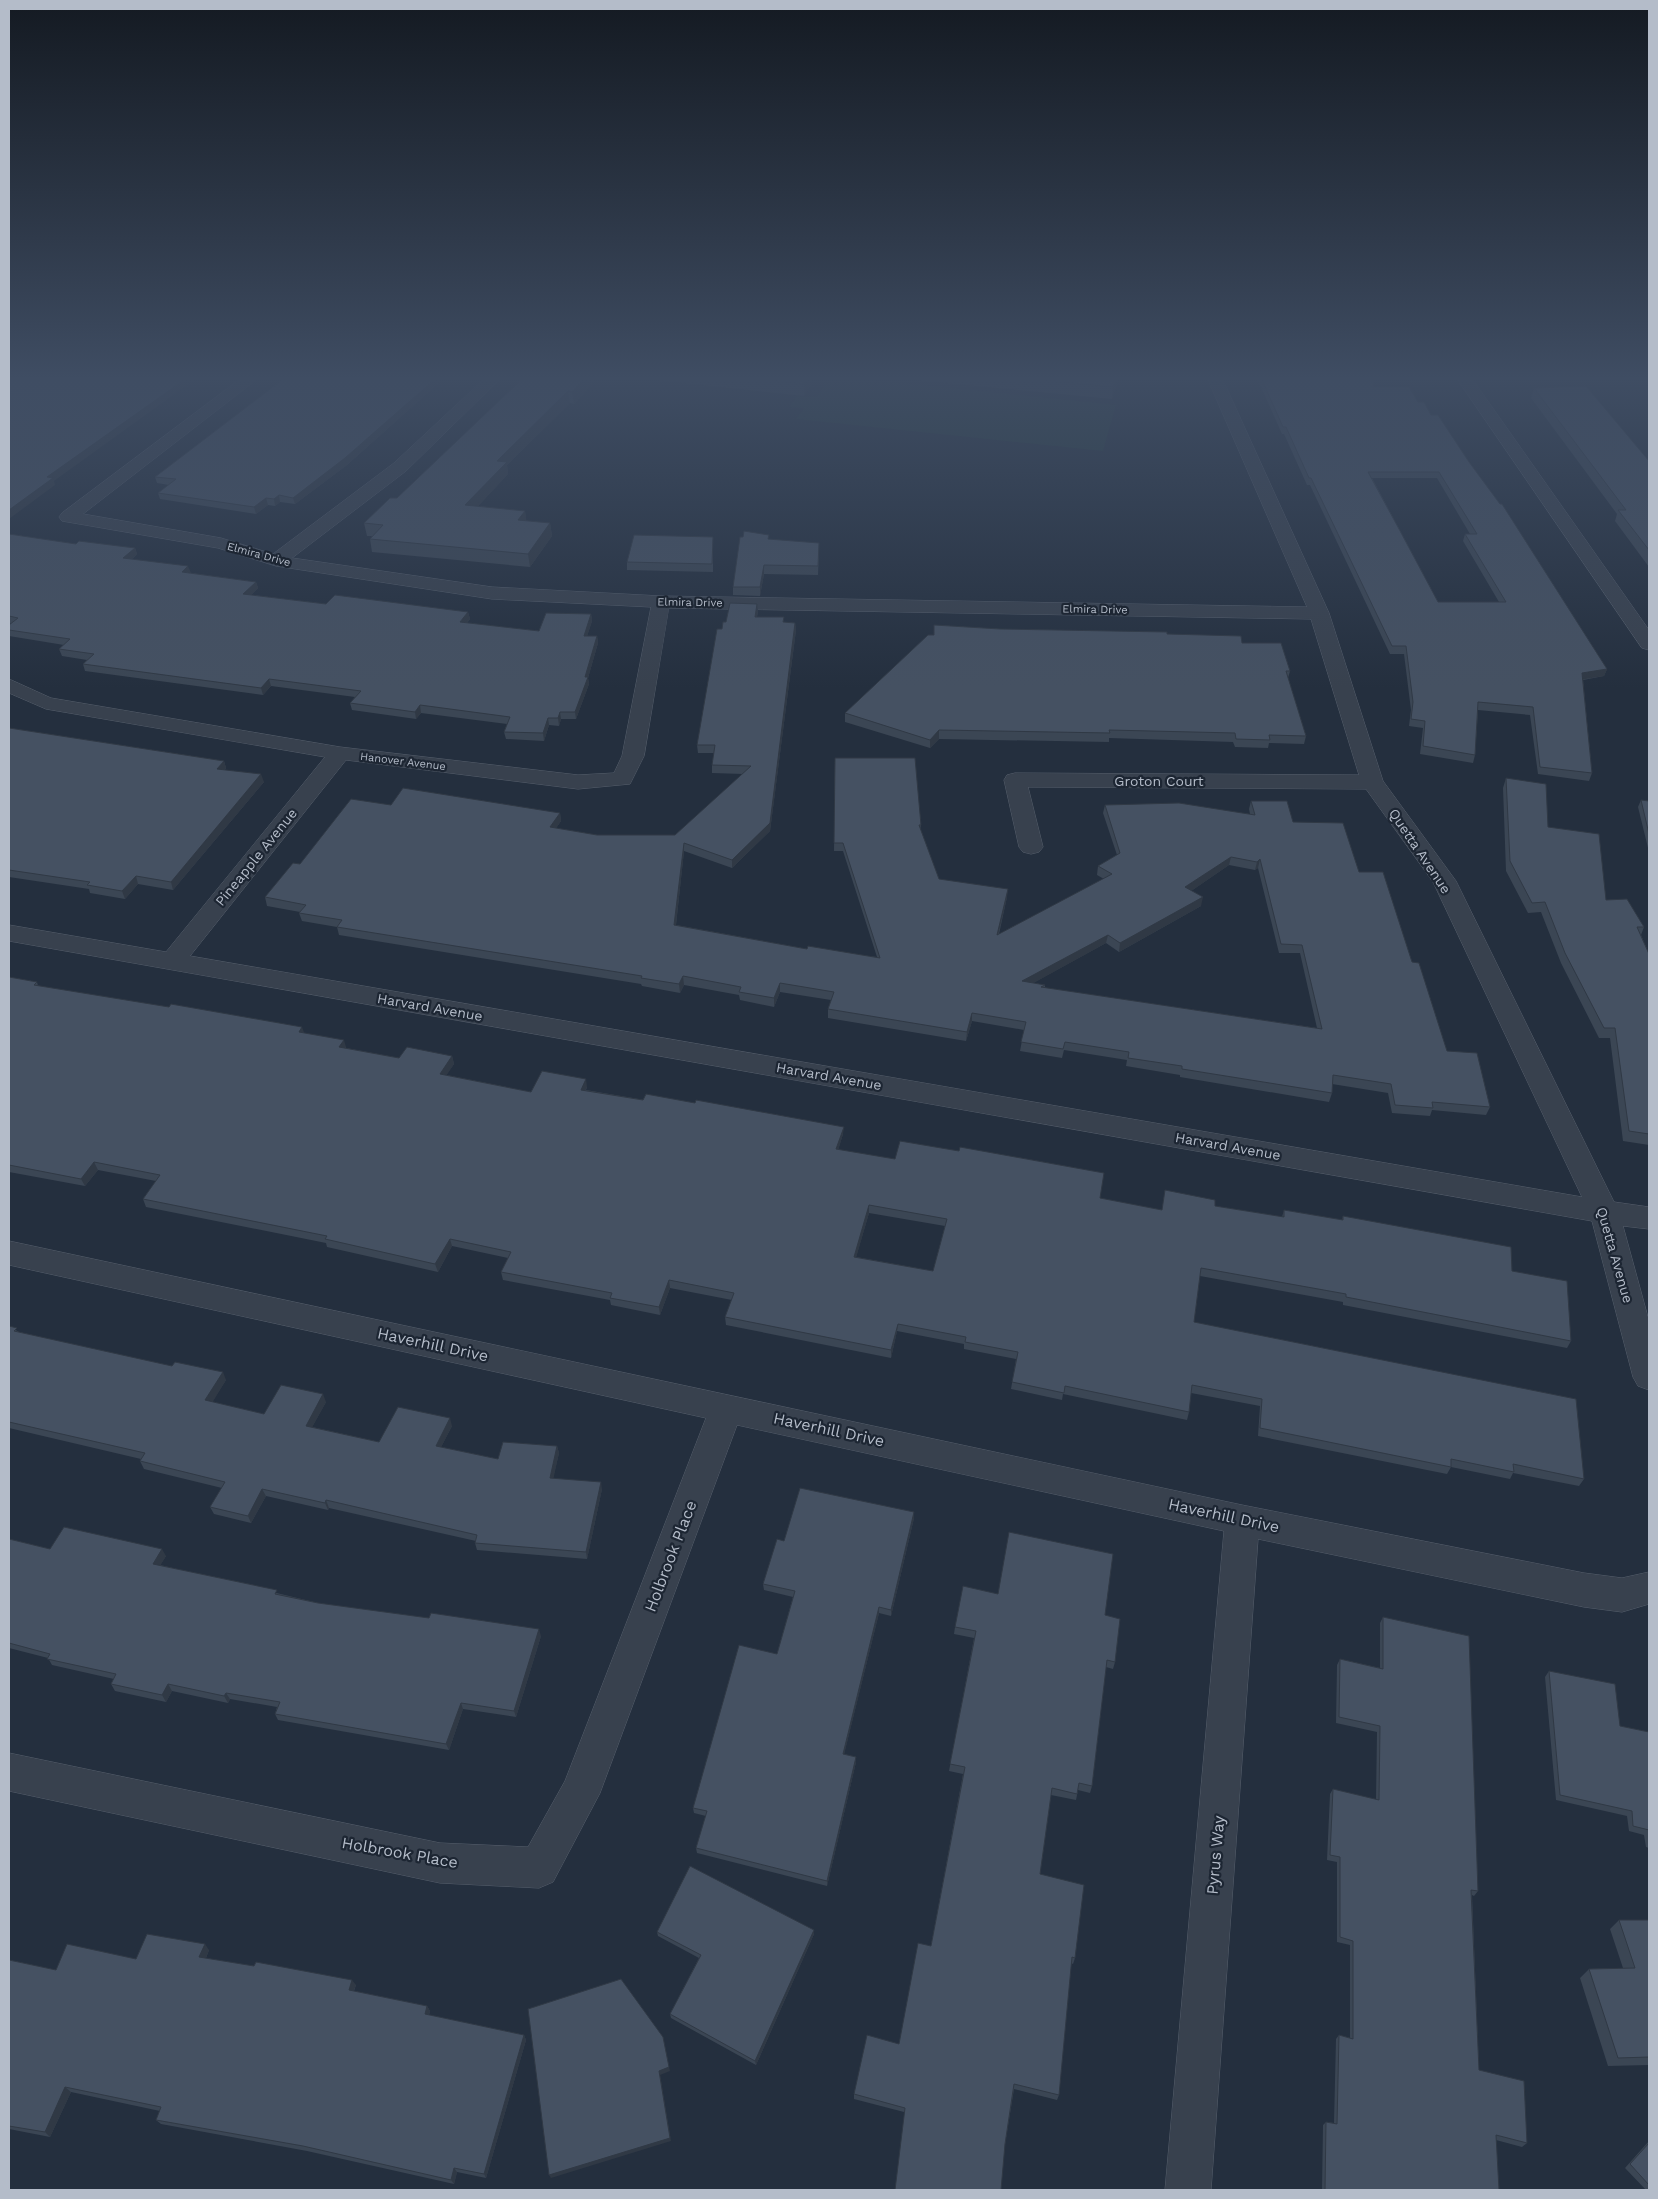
<svg xmlns="http://www.w3.org/2000/svg" width="1658" height="2199" viewBox="0 0 1658 2199" font-family="'Work Sans',sans-serif">
  <rect width="100%" height="100%" fill="#242f3e"/>
  <path fill="#263c3f" d="M828 380H873L1116 405 1103 451 796 419 804 408 789 407 797 396 817 397Z"/>
  <g fill="none" stroke-linecap="round" stroke-linejoin="round">
    <defs>
      <path id="minor" d="M239 380H256L83 514 221 538 273 554 394 463 483 380H499L406 471 292 558 492 587 661 596 1307 607 1208 380H1223L1329 613 1383 781 1456 881 1614 1202 1649 1207V1229L1623 1226 1649 1321V1390L1638 1386 1633 1377 1592 1221 9 941V925L166 952 325 757 46 709 9 693V679L51 698 340 747 578 775 614 773 622 756 651 607 492 599 276 566 218 548 62 521 59 517 62 513ZM669 608 1311 619 1359 775 1015 773 1007 775 1004 780 1019 847 1023 852 1031 854 1039 852 1043 847 1028 787 1366 789 1433 882 1582 1197 190 956 346 760 578 789 630 784 644 756Z
        M9 1241 1242 1505 1584 1573 1622 1578 1649 1572V1604L1622 1612 1584 1607 1258 1539 1211 2190H1165L1224 1531 737 1425 600 1793 553 1882 539 1888 440 1883 9 1791V1753L440 1843 528 1847 565 1781 706 1418 9 1265Z"/>
      <path id="tertiary" d="M1458 380H1473L1649 630V650L1642 648Z"/>
    </defs>
    <use href="#minor" stroke="#565f6c" stroke-width="1"/>
    <use href="#tertiary" stroke="#565f6c" stroke-width="1"/>
    <use href="#minor" fill="#38414e" fill-rule="evenodd"/>
    <use href="#tertiary" fill="#38414e" fill-rule="evenodd"/>
  </g>
  <path fill="#3b4654" fill-rule="evenodd" d="M282 380H442L347 465 295 504 280 502 275 506 268 505 256 514 160 499 158 493 169 485 157 483 155 477Z
    M595 380 574 404 570 403 507 465 508 474 478 506 525 511 526 521 550 523 552 536 530 567 372 552 370 539 372 536H367L364 523 397 498 464 436Z
    M657 380H814L804 396Z
    M916 380H1118L1112 399Z
    M1258 380H1374L1373 387 1418 402 1431 415 1469 462 1607 669 1604 676 1583 680 1592 773 1589 781 1538 774 1530 715 1478 710 1475 755 1473 763 1420 754 1423 728 1409 726 1411 710 1404 654H1390L1310 485H1307L1284 434H1282ZM1372 478H1437L1470 534H1465L1463 541 1499 602H1438Z
    M1534 388 1649 461V567L1615 521 1617 514 1531 398Z
    M9 534 76 544 135 548 137 554 132 559 191 573 256 582 258 588 251 595 326 604 468 612 470 619 467 623 539 631 591 614 592 621 587 636H597L598 643 588 678 589 684 576 719H561L559 726 549 725 544 741 506 739 504 732 507 724 421 713 416 719 352 710 350 703 355 697 271 686 263 695 85 671 83 664 87 660 62 656 59 649 64 645 9 636V625L11 623H9Z
    M769 539 819 552 818 575 764 574 760 596 733 595V587Z
    M713 545V572L627 570V562Z
    M757 604 758 611 757 617 784 622 795 623 796 630 770 831 732 868 684 851 676 925 807 949 877 957 843 851H834L835 758 921 825 920 830 939 879 1007 897 999 934 1104 879 1097 875 1098 866 1117 855 1103 813 1105 805 1250 814 1249 809 1251 801 1293 822 1359 872 1412 962 1447 1051 1490 1107 1486 1115 1432 1110 1430 1116 1392 1113 1388 1093 1332 1084V1093L1329 1102 1180 1077V1075L1126 1066 1127 1060 1064 1050 1062 1058 1020 1051 1024 1030 972 1021 966 1041 828 1018V1009L831 1000 780 992 774 1007 740 1000 739 995 684 985 680 993 642 986 641 984 339 935 337 927 302 921 299 913 300 912 267 906 265 897 300 864 391 805 560 813 561 821 556 828 597 835H675L743 774 712 773V765L714 753H698L697 745 722 629 726 622ZM1229 865 1255 870 1258 868 1279 953H1300L1317 1028 1045 988V985L1033 983 1106 943 1119 952 1201 906 1191 891Z
    M934 625 1000 629 1167 634 1242 643 1290 671 1288 678 1306 736 1304 744 1269 743 1268 748 1235 747 1233 742 1109 738V742L939 739 930 748 845 722V713L934 635Z
    M9 728 224 761 226 768 225 770 264 782 173 890 138 884 125 899 90 893 89 889 9 877Z
    M1506 778 1548 827 1606 900 1644 927 1641 935 1649 954V1145L1623 1141 1610 1038H1599L1561 963 1541 912 1528 913 1506 871 1503 788Z
    M1641 800 1649 801V852L1638 807Z
    M9 977 37 982 38 986 304 1033 346 1047V1048L399 1058 452 1056 454 1064 446 1075 531 1092 587 1087 586 1090 843 1134 838 1150 1162 1210 1165 1190 1215 1206 1282 1217 1284 1210 1342 1220 1343 1216 1512 1271 1571 1341 1567 1348 1343 1305V1302L1200 1276 1194 1322 1584 1479 1579 1486 1513 1473 1510 1479 1451 1467 1447 1474 1258 1436 1260 1406 1191 1393 1189 1412 1187 1420 1063 1394 1062 1400 1011 1389 1016 1359 964 1349V1344L897 1331 891 1358 726 1325 725 1317 732 1300 670 1288 660 1315 611 1305 610 1300 503 1280 501 1272 508 1258 452 1246 438 1272 327 1247 326 1243 146 1207 143 1199 156 1181 98 1170 85 1186 9 1172ZM869 1213 945 1226 933 1271 856 1257Z
    M9 1326 19 1332 226 1380 212 1402 264 1414 326 1402 312 1427 379 1442 452 1426 441 1447 498 1459 557 1446 559 1453 553 1478 602 1489 587 1559 477 1550 475 1543 476 1541 329 1508 328 1510 266 1496 251 1523 214 1514 210 1507 222 1488 144 1469 140 1461 141 1459 9 1428Z
    M914 1518 891 1616 879 1613 844 1754 856 1757V1762L827 1886 697 1853 696 1848 706 1816 694 1813 693 1808 777 1654 793 1597 764 1590 763 1584 784 1541Z
    M9 1539 50 1549 166 1556 160 1565 318 1603 541 1636 516 1717 463 1709 449 1750 278 1720 275 1714 277 1707 230 1699 228 1703 172 1691 166 1702 115 1691 111 1684 114 1679 52 1665 48 1658 9 1648Z
    M1105 1615 1115 1662 1113 1669 1106 1667 1092 1786 1090 1793 1078 1790 1076 1800 1051 1795 1040 1874 1075 1958 1073 1964 1071 1963 1059 2095 1057 2100 1014 2089 1005 2144 904 2112 854 2099V2094L899 2044 931 1946 963 1774 949 1771 974 1638 954 1634 955 1627Z
    M1383 1617 1478 1891 1474 1896 1472 1895 1479 2070 1527 2143 1522 2147 1496 2140 1499 2190H1322L1323 2125 1326 2122 1334 2123 1336 2039 1339 2035 1350 2038V1945L1337 1942V1862L1327 1860 1330 1794 1333 1789 1376 1800 1377 1732 1336 1723 1337 1665 1340 1659 1380 1668V1623Z
    M1549 1671 1620 1726 1649 1732V1848L1646 1847 1644 1835 1629 1831 1627 1816 1556 1800 1545 1677Z
    M1619 1920H1649V2065L1608 2066 1580 1978 1589 1969 1623 1968 1610 1929Z
    M657 1932 814 1934 756 2065 671 2018 670 2014 699 1958 658 1936Z
    M209 1950 206 1958 356 1985 354 1991 427 2006 430 2011 429 2015 524 2035 526 2040 486 2178 457 2172 454 2184 307 2151 161 2124 156 2120 160 2111 71 2092 50 2137 9 2129V1960L56 1970Z
    M1649 2141V2190H1646L1625 2168Z"/>
  <path fill="#303945" d="M184 380H194L54 481 55 485 9 519V510L47 477Z
    M434 380H442L347 465 295 504 293 498Z
    M583 380H595L574 404 572 392Z
    M806 380H814L804 396V384Z
    M1116 380H1118L1112 399 1113 387Z
    M568 391 570 403 507 465 508 474 467 518 465 505 497 461Z
    M279 495 280 502 275 506 274 499Z
    M266 498 268 505 256 514 254 507Z
    M525 511 527 524 518 520Z
    M550 523 552 536 530 567 528 554Z
    M135 548 137 554 125 565 123 558Z
    M764 565V574L760 596V587Z
    M188 566 191 573 182 572Z
    M256 582 258 588 245 601 243 594Z
    M757 604 758 611 755 624V617Z
    M468 612 470 619 462 629 460 622Z
    M591 614 592 621 585 643 584 636Z
    M795 623 796 630 770 831 732 868V860Z
    M597 636 598 643 588 678 589 684 576 719 575 712Z
    M1607 669 1604 676 1579 680 1582 673Z
    M269 679 271 686 263 695 261 688Z
    M420 705 421 713 416 719 415 712Z
    M560 712 561 719 559 726 558 718Z
    M548 718 549 725 544 741 543 733Z
    M939 730V739L930 748V740Z
    M224 761 226 768 220 776 217 769Z
    M261 774 264 782 173 890 171 882Z
    M560 813 561 821 551 836 550 827Z
    M684 843V851L675 933 674 925Z
    M1231 857 1229 865 1184 896 1185 887Z
    M1260 859 1258 868 1255 870 1257 862Z
    M136 876 138 884 125 899 122 891Z
    M1008 889 1007 897 996 943 997 935Z
    M1203 897 1201 906 1119 952 1120 943Z
    M1108 935 1106 943 1021 990 1022 981Z
    M683 976 684 985 680 993 679 984Z
    M780 983V992L774 1007V998Z
    M972 1013V1021L966 1041 967 1032Z
    M302 1027 305 1035 299 1032Z
    M344 1040 346 1047 341 1055 339 1047Z
    M452 1056 454 1064 442 1082 440 1074Z
    M586 1079 587 1087 582 1097 581 1090Z
    M844 1127 843 1134 836 1157V1149Z
    M94 1162 98 1170 85 1186 81 1179Z
    M869 1205V1213L854 1265V1257Z
    M450 1239 452 1246 438 1272 435 1264Z
    M669 1280 670 1288 660 1315 659 1307Z
    M898 1324 897 1331 891 1358V1350Z
    M223 1372 226 1380 209 1408 205 1400Z
    M323 1394 326 1402 309 1433 306 1426Z
    M450 1418 452 1426 438 1453 436 1446Z
    M557 1446 559 1453 552 1485 550 1478Z
    M601 1482 602 1489 587 1559 586 1552Z
    M262 1489 266 1496 251 1523 248 1516Z
    M326 1500 329 1508 328 1510 325 1503Z
    M914 1512V1518L891 1616V1610Z
    M162 1549 166 1556 157 1571 153 1564Z
    M879 1607V1613L843 1759V1754Z
    M539 1629 541 1636 516 1717 514 1711Z
    M168 1684 172 1691 166 1702 162 1695Z
    M226 1693 230 1699 228 1703 224 1696Z
    M461 1703 463 1709 449 1750 446 1744Z
    M856 1757V1762L827 1886V1881Z
    M814 1930V1934L756 2065 755 2061Z
    M205 1944 209 1950 204 1963 199 1957Z
    M352 1980 356 1985 352 1995 349 1990Z
    M427 2006 430 2011 428 2020 425 2014Z
    M524 2035 526 2040 486 2178 484 2174Z
    M663 2037 670 2071 660 2075 671 2141 551 2178 549 2175 659 2071Z
    M65 2087 71 2092 50 2137 45 2132Z
    M454 2168 457 2172 454 2184 451 2180Z"/>
  <path fill="#455162" stroke="#303945" fill-rule="evenodd" d="M9 380H184L47 477 53 478 9 510Z
    M282 380H434L345 458 293 498 279 495 274 499 266 498 254 507 158 493 176 479 155 477Z
    M521 380H583L572 392 568 391 497 461 507 462 465 505 525 511 518 520 550 523 528 554 370 539 383 525 364 523 390 498H397Z
    M770 380H806L804 384Z
    M1043 380H1116L1113 387Z
    M1262 380H1374L1373 387H1409L1418 402H1424L1431 415H1438L1469 462 1500 504H1502L1607 669 1582 673 1592 773 1540 767 1533 707 1478 702 1475 755 1423 746 1425 721 1411 719 1413 702 1406 646H1392L1311 478H1309L1286 427H1283ZM1368 472H1439L1477 534H1465L1506 602H1438L1399 529Z
    M1586 386 1649 461V550L1618 510H1626L1534 388Z
    M744 531 769 535 768 539 819 543 818 566 764 565 760 587H733L740 537H743Z
    M9 534 76 544 79 541 135 548 123 558 188 566 182 572 256 582 243 594 326 604 335 595 468 612 460 622 539 631 546 613 591 614 584 636H597L585 677H588L575 712H560L558 718H548L543 733 504 732 510 717 420 705 415 712 350 703 361 691 269 679 261 688 83 664 94 654 59 649 70 639 9 630V625L18 618 9 616Z
    M634 535 713 537 712 564 627 562Z
    M730 603 757 604 755 617H784L783 622 795 623 770 823 732 860 684 843 674 925 807 949 808 946 880 958 843 843H834L835 758H915L921 825H919L939 879 1008 889 997 935 1112 874 1098 866 1120 853 1105 805 1179 803 1255 815 1251 801H1287L1293 822 1343 823 1359 872H1383L1412 962 1419 963 1447 1051 1477 1053 1490 1107 1432 1102 1433 1108 1395 1105 1391 1084 1333 1075 1332 1093 1182 1069V1066L1128 1058 1129 1052 1065 1042 1063 1049 1021 1042 1026 1022 972 1013 967 1032 828 1009 834 992 780 983 774 998 739 992 741 987 683 976 679 984 641 978 642 976 337 927 342 920 299 913 306 905 265 897 293 863 300 864 351 799 391 805 403 788 560 813 550 827 597 835H675L751 766 712 765 715 745H697L717 629H722L723 622H726ZM1231 857 1257 862 1260 859 1281 944 1302 945 1322 1029 1041 987 1045 985 1022 981 1108 935 1120 943 1203 897 1185 887Z
    M934 625 1000 629 1167 632V634L1241 636 1242 643H1281L1290 671H1286L1306 736 1269 735 1270 740 1236 739 1235 733 1109 730 1110 733 939 730 930 740 845 713 928 635H934Z
    M9 728 224 761 217 769 261 774 171 882 136 876 122 891 87 885 90 882 9 870Z
    M1506 778 1546 784 1548 827 1599 834 1606 900 1627 899 1644 927H1637L1649 954V1134L1629 1131 1615 1028H1604L1565 953 1545 902 1532 903 1510 861Z
    M1641 800 1649 801V834Z
    M9 977 37 982 34 985 169 1007 171 1004 302 1027 299 1032 344 1040 339 1047 399 1058 407 1047 452 1056 440 1074 531 1092 542 1071 586 1079 581 1090 643 1100 646 1094 695 1103 696 1100 844 1127 836 1149 895 1159 900 1141 959 1151 960 1147 1104 1173 1100 1198 1162 1210 1165 1190 1215 1200V1206L1284 1217V1210L1343 1220V1216L1511 1247 1512 1271 1567 1281 1571 1341 1346 1297V1294L1201 1268 1194 1322 1576 1399 1584 1479 1513 1464 1514 1472 1451 1459V1467L1260 1428 1262 1399 1192 1385 1189 1412 1065 1386 1064 1393 1012 1382 1018 1352 965 1342 966 1337 898 1324 891 1350 725 1317 734 1293 669 1280 659 1307 610 1298 612 1293 501 1272 511 1252 450 1239 435 1264 325 1239 327 1236 143 1199 160 1175 94 1162 81 1179 9 1165ZM869 1205 947 1219 933 1271 854 1257Z
    M9 1326 17 1328 14 1331 172 1366 175 1362 223 1372 205 1400 264 1414 281 1385 323 1394 306 1426 379 1442 398 1407 450 1418 436 1446 498 1459 503 1442 557 1446 550 1478 601 1482 586 1552 475 1543 477 1535 326 1500 325 1503 262 1489 248 1516 210 1507 225 1482 140 1461 145 1453 9 1422Z
    M800 1488 914 1512 891 1610 879 1607 843 1754 856 1757 827 1881 696 1848 707 1811 693 1808 739 1645 777 1654 795 1591 763 1584 777 1539 784 1541Z
    M64 1527 162 1549 153 1564 277 1590 275 1594 318 1603 429 1618 431 1613 539 1629 514 1711 461 1703 446 1744 275 1714 280 1702 226 1693 224 1696 168 1684 162 1695 111 1684 116 1674 47 1659 50 1654 9 1643V1539L50 1549Z
    M1009 1532 1113 1554 1105 1615 1120 1619 1115 1662 1107 1660 1092 1786 1079 1783 1077 1794 1052 1788 1040 1874 1084 1885 1075 1958 1072 1957 1059 2095 1014 2084 1005 2144 1001 2190H895L905 2108 854 2094 867 2035 899 2044 918 1943 931 1946 965 1767 950 1764 976 1631 955 1627 963 1586 998 1594Z
    M1383 1617 1469 1636 1478 1891 1471 1890 1479 2070 1524 2081 1527 2143 1496 2135 1499 2190H1325L1326 2122 1337 2124 1339 2035 1353 2039V1941L1340 1937V1857L1330 1855 1333 1789 1379 1800 1380 1726 1339 1717 1340 1659 1383 1669Z
    M1549 1671 1615 1684 1620 1726 1649 1732V1830L1633 1826 1632 1811 1560 1795Z
    M690 1866 814 1930 755 2061 670 2014 701 1955 657 1932Z
    M1619 1920H1649V2057L1618 2058 1589 1969 1635 1968Z
    M147 1934 205 1944 199 1957 254 1966 256 1962 352 1980 349 1990 427 2006 425 2014 524 2035 484 2174 454 2168 451 2180 303 2146 156 2120 161 2107 65 2087 45 2132 9 2126V1960L56 1970 67 1944 136 1959Z
    M621 1979 663 2037 669 2067 659 2071 670 2138 549 2175 528 2009Z
    M1649 2143V2185L1630 2164Z"/>
  <linearGradient id="sky" x2="0" y2="1"><stop stop-color="#141a22"/><stop offset="0.55" stop-color="#3f4d63"/><stop offset="1" stop-color="#3f4d63" stop-opacity="0"/></linearGradient>
  <rect width="1658" height="688" fill="url(#sky)"/>
  <g text-anchor="middle" stroke-width="4.5" stroke-linejoin="round" paint-order="stroke">
    <g font-size="11" fill="#b4bcc9" stroke="#1d2633">
      <text transform="translate(259 554) rotate(15)" y="4">Elmira Drive</text>
      <text transform="translate(690 602) rotate(1)" y="4">Elmira Drive</text>
      <text transform="translate(1095 609) rotate(1)" y="4">Elmira Drive</text>
      <text transform="translate(403 761) rotate(7)" y="4">Hanover Avenue</text>
    </g>
    <g font-size="14" fill="#b4bcc9" stroke="#1d2633">
      <text x="1159" y="786">Groton Court</text>
      <text transform="translate(1420 851) rotate(56)" y="5">Quetta Avenue</text>
      <text transform="translate(256 857) rotate(-51)" y="5">Pineapple Avenue</text>
      <text transform="translate(430 1007) rotate(10)" y="5">Harvard Avenue</text>
      <text transform="translate(829 1076) rotate(10)" y="5">Harvard Avenue</text>
      <text transform="translate(1228 1146) rotate(10)" y="5">Harvard Avenue</text>
      <text transform="translate(1615 1255) rotate(74)" y="5">Quetta Avenue</text>
    </g>
    <g font-size="16" fill="#b4bcc9" stroke="#1d2633">
      <text transform="translate(433 1344) rotate(12)" y="6">Haverhill Drive</text>
      <text transform="translate(829 1429) rotate(12)" y="6">Haverhill Drive</text>
      <text transform="translate(1224 1515) rotate(12)" y="6">Haverhill Drive</text>
      <text transform="translate(670 1556) rotate(-69)" y="6">Holbrook Place</text>
      <text transform="translate(400 1852) rotate(10)" y="6">Holbrook Place</text>
      <text transform="translate(1215 1855) rotate(-85)" y="6">Pyrus Way</text>
    </g>
  </g>
  <rect width="1658" height="2199" fill="none" stroke="#b4bcc9" stroke-width="20"/>
</svg>
